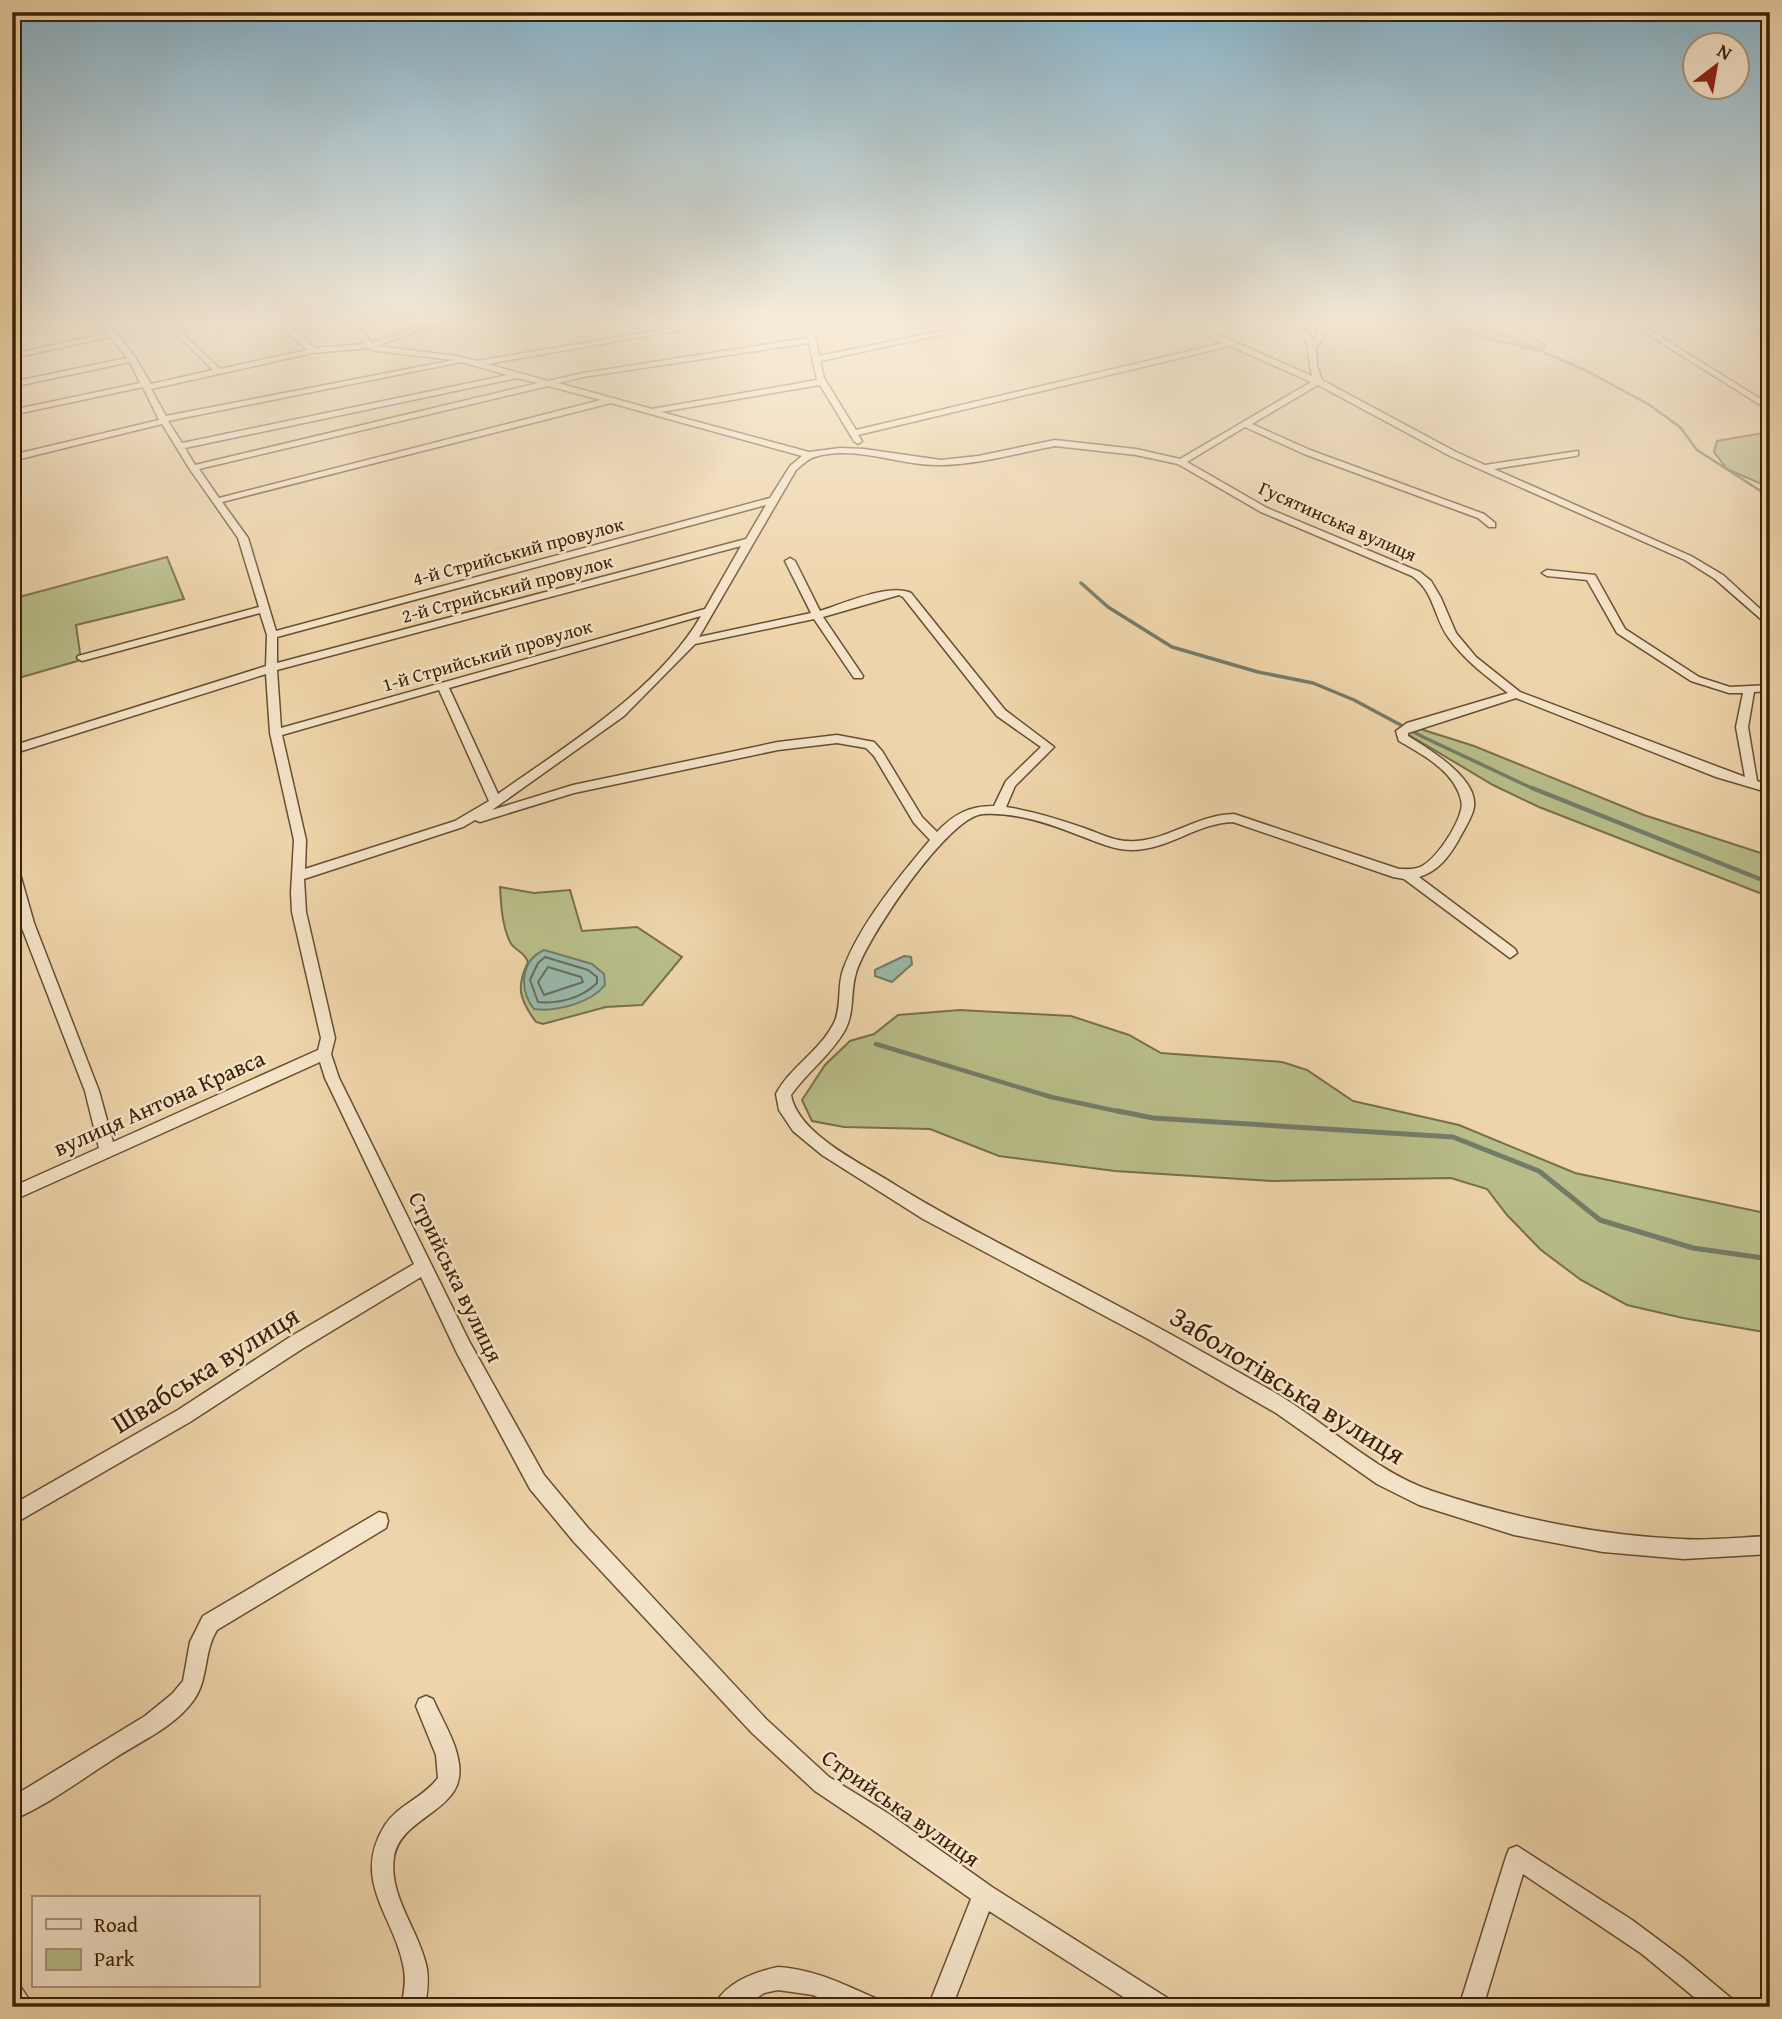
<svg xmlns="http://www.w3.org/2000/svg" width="1782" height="2019" viewBox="0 0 1782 2019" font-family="'Gentium Book Plus',serif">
  <rect width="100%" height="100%" fill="#eed4aa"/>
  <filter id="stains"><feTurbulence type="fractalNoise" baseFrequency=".00286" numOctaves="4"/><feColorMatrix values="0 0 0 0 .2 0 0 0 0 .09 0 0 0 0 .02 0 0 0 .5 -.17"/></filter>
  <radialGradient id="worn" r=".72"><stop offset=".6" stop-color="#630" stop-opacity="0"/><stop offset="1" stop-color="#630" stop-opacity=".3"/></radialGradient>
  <path fill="#b8bd89" stroke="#796f48" stroke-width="2" d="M1448 325H1514L1546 346 1539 351 1481 337Z
    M1763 433 1770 438V495L1764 485 1727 469 1714 452 1717 441Z
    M167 557 184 599 76 625 81 660 12 680V599Z
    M1414 727 1474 746 1644 815 1770 856V897L1539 807 1493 785 1404 732Z
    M500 887 534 893 570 890 582 931 637 927 682 957 642 1005 606 1007 543 1024 536 1022C519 999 516 987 528 962 524 951 515 951 510 942 502 925 501 905 500 887Z
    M960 1010 1071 1016 1129 1035 1161 1053 1282 1062 1307 1070 1353 1101 1459 1125 1575 1173 1770 1214V1333L1683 1318 1627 1305 1581 1280 1541 1250 1507 1215 1487 1189 1451 1178 1272 1181 1115 1171 999 1156 930 1129 844 1127 812 1121 802 1100 825 1065 850 1041 874 1034 898 1015Z"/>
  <path fill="#99b8aa" stroke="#737c68" stroke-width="2" d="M544 950 592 964 604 974 605 985C591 1003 556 1012 534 1009 519 990 520 961 544 950Z
    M904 956 911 957 912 964 892 982 875 976V970Z"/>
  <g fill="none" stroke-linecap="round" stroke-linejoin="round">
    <path stroke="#6a6c58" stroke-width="2" d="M545 957 588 970 597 977V983C582 998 559 1004 538 1002L530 980 538 963Z
      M548 967 581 977 583 982 544 995 538 982Z"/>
    <path stroke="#737c68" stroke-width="2.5" d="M1480 325 1585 370 1648 404 1680 427 1697 450 1770 497"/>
    <path stroke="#737c68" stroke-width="3.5" d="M1081 583 1108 607 1172 647 1258 672 1313 683 1354 700 1423 737 1536 790"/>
    <path stroke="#737c68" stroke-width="4.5" d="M1532 788 1770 883
      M876 1044 1051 1097 1126 1113"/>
    <path stroke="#737c68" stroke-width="5" d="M1118 1111 1153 1118 1453 1137 1539 1171 1600 1220 1693 1248 1770 1259"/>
    <defs>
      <path id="minor" d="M33 325H48L12 334V330Z
        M102 325H110L135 357 151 384 213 370 172 330 171 328 175 326 220 369 307 350 280 325H289L315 348 365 344 350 325H358L372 343 422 325H434L377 346 456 356 477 361 691 325H709L487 364 548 381 583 373 807 338 800 325H808L816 340 819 356 971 325H987L820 361 824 378 856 430 1223 343 1185 325H1196L1312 376 1306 340 1293 325H1301L1314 340 1321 325H1329L1321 342 1316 346 1317 366 1322 380 1456 452 1485 465 1578 451V455L1575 456 1494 469 1691 556 1723 575 1770 618V627L1715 579 1685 560 1450 456 1318 385 1252 424 1310 450 1484 514 1495 523V527H1489L1478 518 1304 454 1245 427 1187 462 1267 508 1420 572 1431 581 1441 598 1456 633 1476 657 1520 692 1745 777 1736 727 1743 693H1729L1691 681 1617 633 1587 580 1547 576 1542 573 1547 570 1595 575 1625 629 1699 677 1730 687 1770 685V691L1754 692 1748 727 1757 781 1770 785V793L1716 777 1516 698 1408 733V736C1429 749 1483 781 1473 811 1470 821 1463 831 1458 841 1448 858 1438 871 1419 877L1515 949 1517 953 1510 958 1404 879 1393 877 1233 822C1197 823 1168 850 1132 850 1114 850 1097 842 1081 836 1050 824 1016 812 983 814 948 816 866 939 856 973 850 992 855 1011 845 1030 831 1055 807 1072 791 1095 798 1135 865 1165 897 1186 960 1225 1027 1257 1092 1292 1153 1324 1212 1357 1272 1391 1326 1422 1372 1470 1432 1491 1513 1518 1595 1535 1681 1539 1710 1541 1741 1537 1770 1536V1554L1684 1559 1603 1552 1514 1535 1419 1505 1377 1484 1276 1413 1148 1339 923 1219 822 1155 793 1131 779 1110 776 1094C790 1067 820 1051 834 1023 842 1007 837 987 843 970 859 925 899 877 930 840L914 823 874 756 866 748 837 743 778 750 574 793 480 822 475 820 463 827 304 879 306 912 335 1038 331 1054 339 1078 469 1341 544 1475 588 1528 766 1719 829 1777 889 1814 992 1887 1169 1999 1173 2007H1139L989 1911 952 2007H928L971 1899 873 1830 815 1791 752 1733 574 1542 530 1489 457 1353 421 1277 302 1349 190 1422 12 1525V1505L178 1410 290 1337 414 1264 325 1078 320 1062 12 1201V1187L99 1148 85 1091 20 923 12 892V863L18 867 34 923 99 1091 113 1142 318 1050 321 1038 292 912 291 893 294 840 270 733 266 674 12 754V746L266 666 267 635 260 613 82 661 77 658 78 656 259 607 238 538 189 468 162 424 12 461V455L159 420 143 387 12 415V410L140 383 130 362 12 387V382L127 358 111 337 12 358V354L108 333ZM809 343 817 380 652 409 558 383 583 377ZM1230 346 1311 382 1180 459 1136 449 1055 440 978 456 941 460 864 449 840 448 809 452 661 412 820 385 854 441 858 444 862 441 858 435ZM369 348 376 351 454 360 166 416 151 389 313 353ZM461 362 508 375 182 443 168 421ZM517 378 538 383 195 465 185 448ZM548 386 601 400 219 498 199 469ZM611 403 802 456 790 466 770 498 276 631 248 538 222 502ZM1055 446 1136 455 1178 464 1261 512 1412 576C1434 591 1434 617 1448 637 1464 660 1486 676 1508 693L1407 723 1396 731 1399 741C1420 753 1446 767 1457 789 1460 795 1463 804 1461 810 1457 827 1436 860 1420 867 1413 870 1406 869 1399 869L1234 814C1197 815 1170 839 1136 841 1117 843 1101 834 1084 828 1058 819 1032 811 1006 807L1015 786 1054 747 1005 710 911 593C888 583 843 604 820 611L795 561 790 558 785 561 811 613 699 637 796 470C802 465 808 459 814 457 857 444 900 467 943 465 980 464 1018 453 1055 446ZM766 505 746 539 277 663V637ZM741 546 705 609 281 728 277 670ZM899 595 903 597 997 716 1041 747 1006 781 994 806C969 806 954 814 937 832L922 817 882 751 874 742 837 735 778 742 573 785 492 810 624 716 695 644 814 619 854 678H862L863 676 823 617ZM701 616C658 690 567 745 498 794L449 688ZM439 690 489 801 455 821 305 869 306 840 282 735Z
        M1633 325H1642L1770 405V411Z
        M1712 325H1730L1770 332V336Z
        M379 1512 386 1514 388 1521 386 1528 217 1630C203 1652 209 1680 193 1701 174 1727 141 1741 115 1758 82 1779 48 1805 12 1820V1797L145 1716 172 1694 183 1681 190 1642 203 1616Z
        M426 1696 433 1699C442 1720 456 1741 459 1764 466 1812 401 1815 394 1857 388 1897 420 1931 427 1969 429 1982 427 1994 425 2007H401C404 1994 406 1982 404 1969 395 1916 350 1881 385 1825 398 1805 423 1798 438 1778L436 1755 416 1706 419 1699Z
        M1517 1846 1632 1920 1683 1958 1732 1999 1736 2007H1706L1642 1954 1523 1874 1483 2007H1459L1506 1857 1509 1849Z
        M778 1967C814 1969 845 1985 877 1999L881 2007H841L813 1995 778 1990 764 1993 744 2007H714C724 1983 755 1972 778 1967Z
        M12 1983 20 1986 34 2007H12Z"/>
    </defs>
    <use href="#minor" stroke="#674e2f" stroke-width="3"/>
    <use href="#minor" fill="#f4e3c8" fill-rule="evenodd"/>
  </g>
  <linearGradient id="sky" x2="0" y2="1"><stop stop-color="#88b6cf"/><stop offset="0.53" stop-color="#f7ecd9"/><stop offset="1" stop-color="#f7ecd9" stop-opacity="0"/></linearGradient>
  <rect width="1782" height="608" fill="url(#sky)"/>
  <g text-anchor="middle" stroke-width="5" stroke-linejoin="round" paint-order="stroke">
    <g font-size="19" fill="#3a2106" stroke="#f4e3c8">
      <text transform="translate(1338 521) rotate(24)" y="7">Гусятинська вулиця</text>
      <text transform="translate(518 551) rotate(-15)" y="7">4-й Стрийський провулок</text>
      <text transform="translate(507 588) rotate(-15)" y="7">2-й Стрийський провулок</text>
      <text transform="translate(487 655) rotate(-16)" y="7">1-й Стрийський провулок</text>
    </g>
    <g font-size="23" fill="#3a2106" stroke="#f4e3c8">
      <text transform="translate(159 1103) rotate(-24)" y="8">вулиця Антона Кравса</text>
      <text transform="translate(456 1277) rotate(64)" y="8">Стрийська вулиця</text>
      <text transform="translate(901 1808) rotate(35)" y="8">Стрийська вулиця</text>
    </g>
    <g font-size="28" fill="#3a2106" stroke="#f4e3c8">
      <text transform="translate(205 1369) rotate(-32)" y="10">Швабська вулиця</text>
      <text transform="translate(1288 1385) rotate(32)" y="10">Заболотівська вулиця</text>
    </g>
  </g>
  <rect width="1782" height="2019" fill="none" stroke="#eed4aa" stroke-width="42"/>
  <rect x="14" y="14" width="1754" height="1991" fill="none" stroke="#3a2106" stroke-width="3.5"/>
  <rect x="21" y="21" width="1740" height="1977" fill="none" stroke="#3a2106" stroke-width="2"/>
  <rect x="32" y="1896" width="228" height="91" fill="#f4e3c8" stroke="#aa957a" stroke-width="2"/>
  <rect x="46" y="1919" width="35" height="10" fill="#f4e3c8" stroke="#aa957a" stroke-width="2"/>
  <text x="94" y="1932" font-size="21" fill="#3a2106">Road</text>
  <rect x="46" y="1949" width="35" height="21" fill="#b8bd89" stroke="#aa957a" stroke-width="2"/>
  <text x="94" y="1966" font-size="21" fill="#3a2106">Park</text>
  <g transform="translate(1716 66) rotate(31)"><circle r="33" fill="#f4e3c8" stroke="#aa957a" stroke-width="2"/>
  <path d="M0-5L12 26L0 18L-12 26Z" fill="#8f2418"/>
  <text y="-10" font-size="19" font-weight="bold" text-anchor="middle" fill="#3a2106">N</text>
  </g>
  <rect width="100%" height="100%" filter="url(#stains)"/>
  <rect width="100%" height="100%" fill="url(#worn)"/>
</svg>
